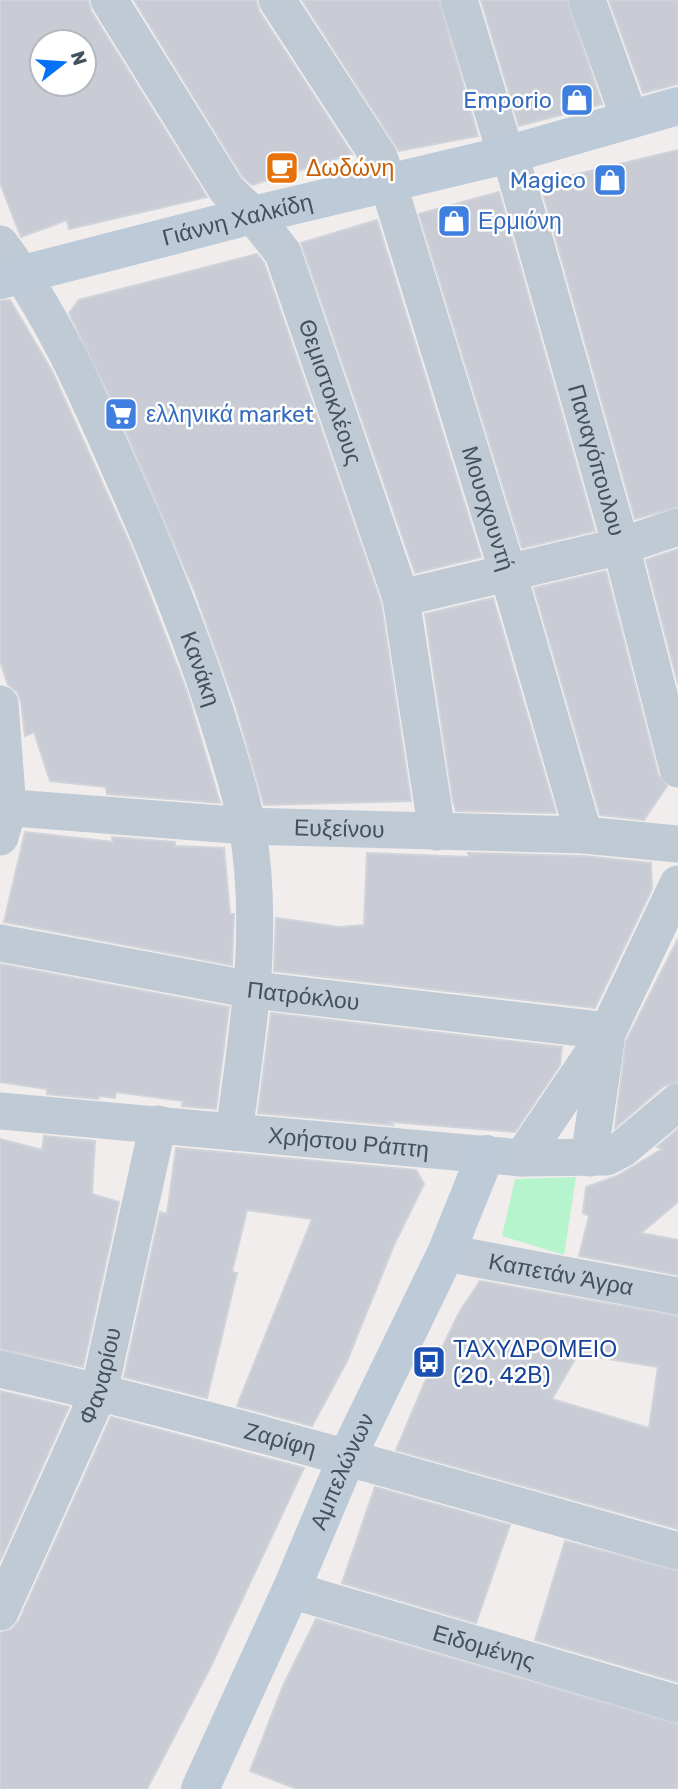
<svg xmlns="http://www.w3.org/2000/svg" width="678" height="1789" viewBox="0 0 678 1789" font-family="Rubik,sans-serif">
  <rect width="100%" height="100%" fill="#f1eded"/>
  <path fill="#b5f4cd" d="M576 1177 564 1255 502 1236 515 1179Z"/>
  <path fill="#c9ccd4" stroke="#d0d3da" stroke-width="2" fill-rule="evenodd" d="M0 0H88L91 11 207 197 69 229 67 220 21 237 0 183ZM42 42H84V84H42Z
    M134 0H256L259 11 352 154 252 185 243 177Z
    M302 0H439L478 136 399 151Z
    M481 0H567L602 104 519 126Z
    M609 0H678V84L643 93Z
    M678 150V507L635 519 540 183Z
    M499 192 595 531 522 548 419 214Z
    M377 220 481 557 415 573 301 243Z
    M257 254 264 263 381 603 411 801 264 805 236 707 195 592 119 416 69 313 79 300Z
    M10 300 52 371 133 551 187 692 220 803 107 794 106 787 50 781 34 732 25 736 21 702 17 692 8 685 0 661V301Z
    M678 549V684L646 560Z
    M606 571 658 774 667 786 644 820 600 815 534 588Z
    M493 598 556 813 456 811 453 801 425 614Z
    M25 832 113 842 112 837 175 842V846L224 848 230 914H234L232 965 4 922Z
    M367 853 469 857 468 853 583 856 651 863 652 889 595 1008 274 971 276 918 339 927 364 925Z
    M678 939V1082L664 1086 615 1128 626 1041Z
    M0 964 229 1007 216 1109 182 1106 183 1101 116 1092 115 1098 99 1096 98 1099 47 1094V1089L0 1082Z
    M271 1013 562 1047 560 1065 515 1132 391 1122 393 1125 258 1113Z
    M678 1129V1202L641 1233 678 1240V1275L579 1256 589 1216 583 1213 586 1187 617 1176 662 1149 657 1147Z
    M44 1136 95 1141 92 1194 119 1202 83 1367 0 1349V1139L42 1150Z
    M176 1148 416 1170 424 1184 394 1245 347 1361 312 1426 237 1406 312 1219 247 1210 232 1272 237 1273 207 1398 124 1377 160 1212 167 1214Z
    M480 1281 678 1316V1529L396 1450 424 1384 460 1311ZM578 1354 658 1367 649 1428 552 1399Z
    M0 1391 69 1407 0 1561Z
    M111 1417 304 1468 210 1668 147 1789H0V1633L12 1629 19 1621Z
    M375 1487 510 1525 476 1623 342 1583Z
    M565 1541 678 1571V1682L535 1640Z
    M316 1619 678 1724V1789H297L250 1771 283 1686Z"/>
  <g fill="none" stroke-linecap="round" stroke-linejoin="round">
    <g stroke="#bfcad5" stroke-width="37">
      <path id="s1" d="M109 0 227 190 253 215 283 253 401 598 437 832"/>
      <path id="s2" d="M277 0 379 157 388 183 508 573 584 835"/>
      <path d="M459 0 506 155"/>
      <path d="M587 0 630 120"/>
      <path id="s3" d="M510 154 621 546 678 769"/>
      <path id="s4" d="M0 244C56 318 91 403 128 487 161 561 191 637 216 714 227 750 240 788 247 826 265 928 248 1031 234 1132"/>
      <path d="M401 598 621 546 678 527"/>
      <path d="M0 704 8 809 0 837"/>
      <path id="s5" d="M0 807 247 826 584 835 678 844"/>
      <path id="s6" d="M0 943 253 990 608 1031"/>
      <path id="s7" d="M0 1111 522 1158 607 1157 622 1149 678 1102"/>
      <path d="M522 1158 608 1031 678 884"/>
      <path d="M589 1158 606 1042"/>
      <path id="s8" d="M446 1253 678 1296"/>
      <path id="s9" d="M0 1369C228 1421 453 1488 678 1551"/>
      <path id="s10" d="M291 1590 678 1704"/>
      <path id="s11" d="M0 1612 99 1392 158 1124"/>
    </g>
    <g stroke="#bdcbd9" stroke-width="38">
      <path id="s12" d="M0 280 253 215 510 154 678 106"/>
      <path id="s13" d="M200 1789 291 1590 347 1457 446 1253 486 1154"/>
    </g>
  </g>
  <defs>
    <symbol id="shop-square" viewBox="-11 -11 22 22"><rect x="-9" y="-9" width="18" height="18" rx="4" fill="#3f7fe0" stroke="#fff"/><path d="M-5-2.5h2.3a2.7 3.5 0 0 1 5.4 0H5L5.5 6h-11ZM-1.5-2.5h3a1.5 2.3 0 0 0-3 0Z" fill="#fff"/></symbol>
    <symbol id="cafe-square" viewBox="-11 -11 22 22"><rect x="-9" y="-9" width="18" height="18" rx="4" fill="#e8710a" stroke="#fff"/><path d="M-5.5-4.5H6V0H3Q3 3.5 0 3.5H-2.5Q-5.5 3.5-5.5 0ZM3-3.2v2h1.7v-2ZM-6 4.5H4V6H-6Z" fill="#fff"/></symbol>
    <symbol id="supermarket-square" viewBox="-11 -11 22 22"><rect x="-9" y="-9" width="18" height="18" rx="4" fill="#3f7fe0" stroke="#fff"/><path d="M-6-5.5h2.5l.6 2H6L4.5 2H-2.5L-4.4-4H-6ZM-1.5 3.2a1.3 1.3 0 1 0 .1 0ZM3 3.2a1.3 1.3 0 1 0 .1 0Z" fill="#fff"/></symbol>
    <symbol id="bus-square" viewBox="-11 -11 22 22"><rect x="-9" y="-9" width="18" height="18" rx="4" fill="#1a4fb4" stroke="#fff"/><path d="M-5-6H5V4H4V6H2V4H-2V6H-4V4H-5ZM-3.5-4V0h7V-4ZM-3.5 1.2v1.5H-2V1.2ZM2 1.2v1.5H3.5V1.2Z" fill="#fff"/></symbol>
  </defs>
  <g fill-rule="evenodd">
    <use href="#shop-square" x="558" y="81" width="38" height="38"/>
    <use href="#cafe-square" x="263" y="149" width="38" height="38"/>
    <use href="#shop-square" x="591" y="161" width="38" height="38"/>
    <use href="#shop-square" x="435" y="202" width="38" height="38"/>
    <use href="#supermarket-square" x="102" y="395" width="38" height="38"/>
    <use href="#bus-square" x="410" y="1343" width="38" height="38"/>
  </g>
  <g text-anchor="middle" stroke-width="5" stroke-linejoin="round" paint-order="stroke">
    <g font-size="23" fill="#366cbe" stroke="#fff" text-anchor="end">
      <text x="552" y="108">Emporio</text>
      <text x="586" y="188">Magico</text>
      <text x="478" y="229" text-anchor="start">Ερμιόνη</text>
      <text x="146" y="422" text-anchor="start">ελληνικά market</text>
    </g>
    <g font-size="23" fill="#c56008" stroke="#fff" text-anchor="start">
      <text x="306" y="176">Δωδώνη</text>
    </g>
    <g font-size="23" fill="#43515d" stroke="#fff">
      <text dy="8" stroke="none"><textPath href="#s12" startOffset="245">Γιάννη Χαλκίδη</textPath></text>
      <text dy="8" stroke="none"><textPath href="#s1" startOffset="455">Θεμιστοκλέους</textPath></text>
      <text dy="8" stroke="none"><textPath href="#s3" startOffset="318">Παναγόπουλου</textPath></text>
      <text dy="8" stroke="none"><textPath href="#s2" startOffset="555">Μουσχουντή</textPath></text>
      <text dy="8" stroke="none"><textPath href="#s4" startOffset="471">Κανάκη</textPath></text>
      <text dy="8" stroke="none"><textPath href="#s5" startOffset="340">Ευξείνου</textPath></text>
      <text dy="8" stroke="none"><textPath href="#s6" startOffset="308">Πατρόκλου</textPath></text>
      <text dy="8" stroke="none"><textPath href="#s7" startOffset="350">Χρήστου Ράπτη</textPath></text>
      <text dy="8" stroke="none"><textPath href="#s8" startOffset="117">Καπετάν Άγρα</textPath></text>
      <text dy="8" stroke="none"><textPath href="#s11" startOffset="257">Φαναρίου</textPath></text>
      <text dy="8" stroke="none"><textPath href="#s9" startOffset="289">Ζαρίφη</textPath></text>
      <text dy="8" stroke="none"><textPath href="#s13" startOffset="348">Αμπελώνων</textPath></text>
      <text dy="8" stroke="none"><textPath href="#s10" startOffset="201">Ειδομένης</textPath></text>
    </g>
    <g font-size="23" fill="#164399" stroke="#fff" text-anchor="start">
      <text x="453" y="1357">ΤΑΧΥΔΡΟΜΕΙΟ<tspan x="453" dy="26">(20, 42Β)</tspan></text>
    </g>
  </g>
  <g transform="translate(63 63) rotate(73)"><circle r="33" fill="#ffffff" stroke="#b4b9be" stroke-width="2"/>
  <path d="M0-5L12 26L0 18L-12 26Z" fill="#0371f5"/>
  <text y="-10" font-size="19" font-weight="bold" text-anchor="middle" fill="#43515d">N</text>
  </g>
</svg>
